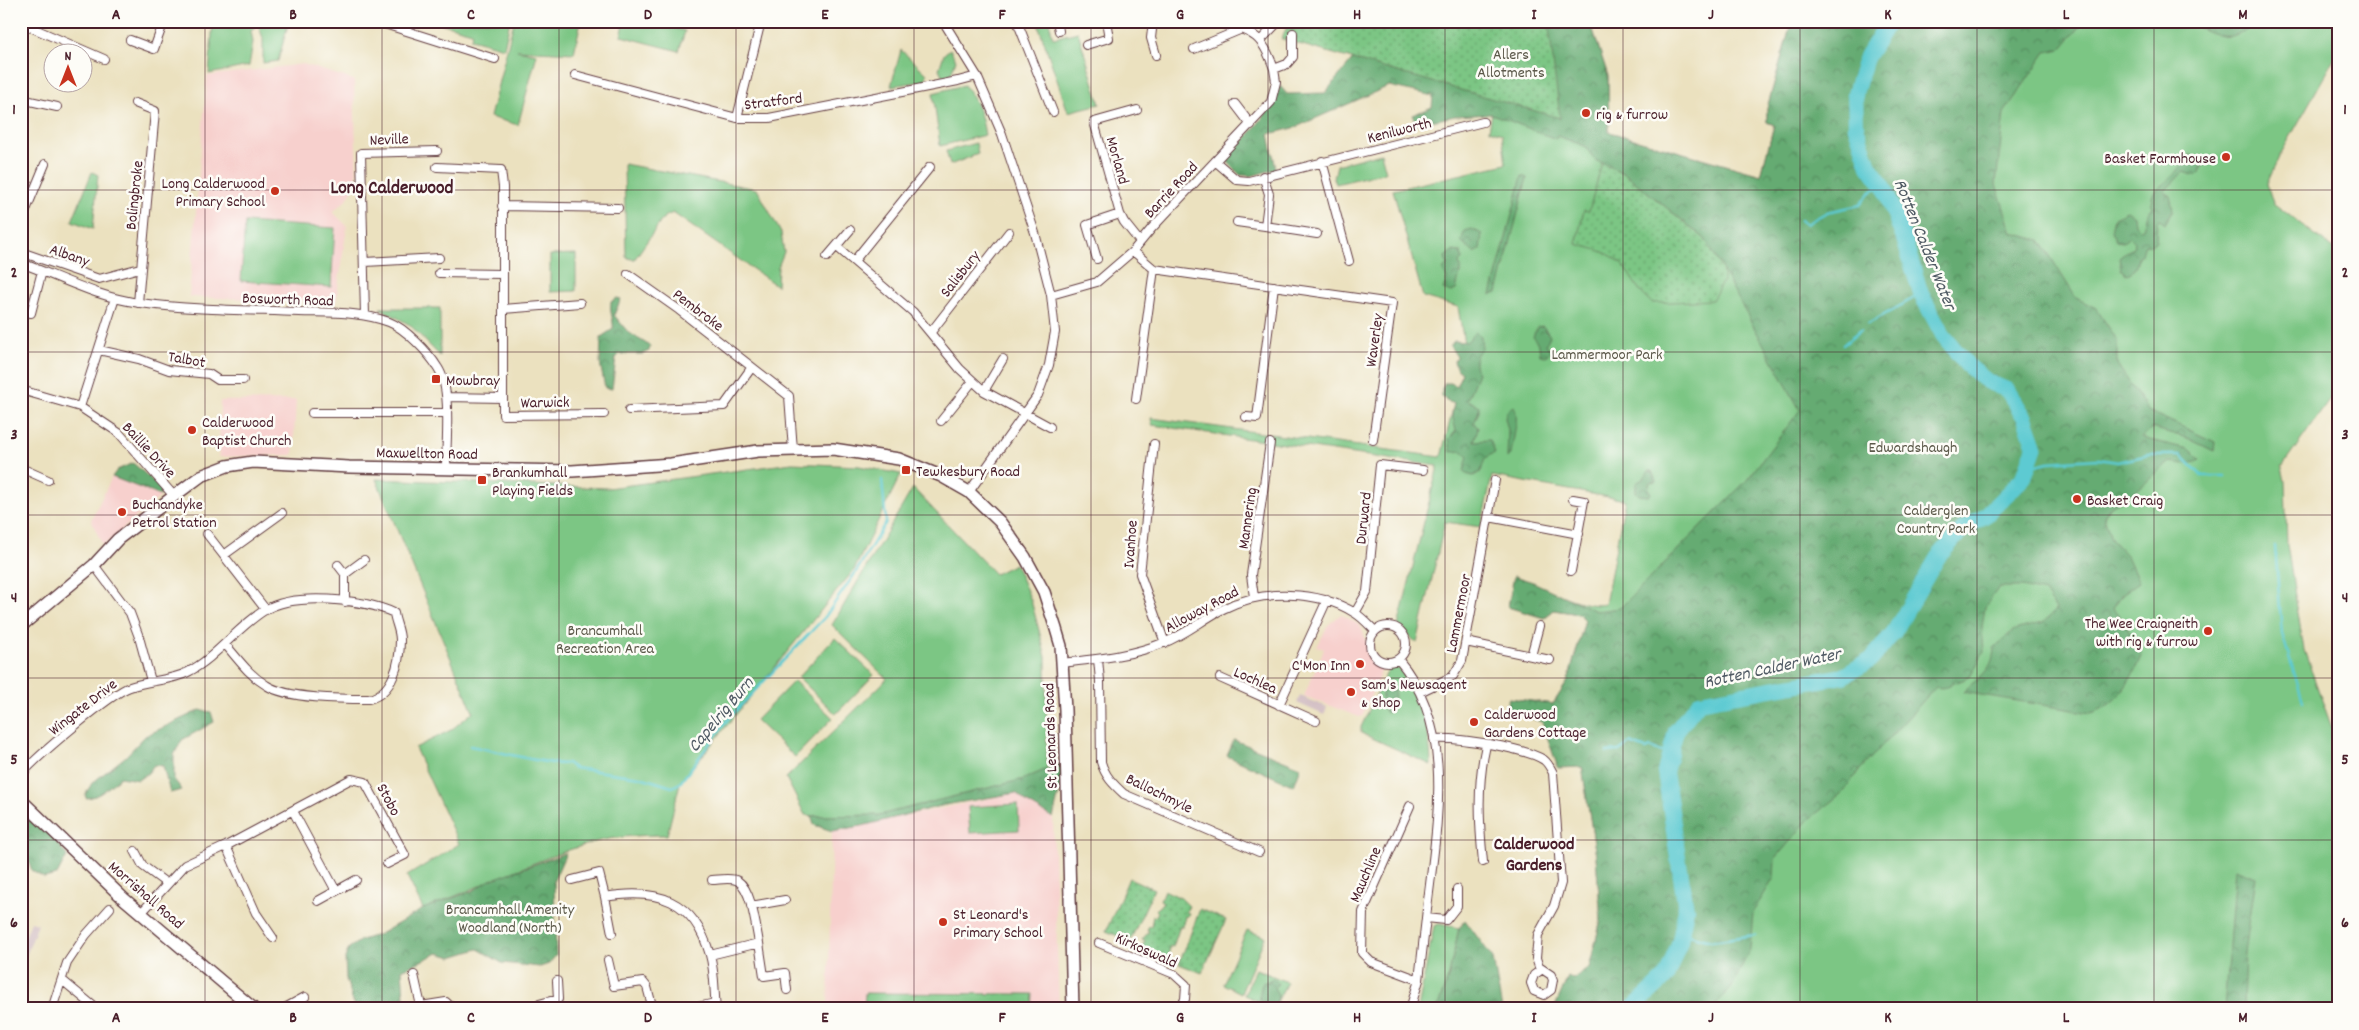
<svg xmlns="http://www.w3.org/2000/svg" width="2359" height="1030" viewBox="0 0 2359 1030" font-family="Dekko,sans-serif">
  <defs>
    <pattern id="forest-crowns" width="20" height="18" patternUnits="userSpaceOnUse" patternTransform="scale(1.25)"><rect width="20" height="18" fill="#65ab72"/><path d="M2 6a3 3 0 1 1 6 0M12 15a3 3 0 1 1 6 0" fill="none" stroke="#558b5e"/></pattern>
    <pattern id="garden-dots" width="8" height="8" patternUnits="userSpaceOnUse" patternTransform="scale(1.25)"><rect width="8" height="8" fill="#7cc684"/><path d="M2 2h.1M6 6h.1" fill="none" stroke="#68a06c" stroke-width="1.8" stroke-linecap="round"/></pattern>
  </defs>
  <rect width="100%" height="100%" fill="#fdfcf7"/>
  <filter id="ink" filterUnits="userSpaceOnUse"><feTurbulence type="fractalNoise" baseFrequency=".02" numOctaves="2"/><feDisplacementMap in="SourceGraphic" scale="10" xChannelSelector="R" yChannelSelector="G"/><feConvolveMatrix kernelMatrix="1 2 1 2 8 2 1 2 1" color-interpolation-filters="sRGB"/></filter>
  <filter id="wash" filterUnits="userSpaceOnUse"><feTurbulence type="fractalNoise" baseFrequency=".0096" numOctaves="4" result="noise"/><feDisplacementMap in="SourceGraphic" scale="20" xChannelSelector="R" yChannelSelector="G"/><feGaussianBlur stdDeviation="1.12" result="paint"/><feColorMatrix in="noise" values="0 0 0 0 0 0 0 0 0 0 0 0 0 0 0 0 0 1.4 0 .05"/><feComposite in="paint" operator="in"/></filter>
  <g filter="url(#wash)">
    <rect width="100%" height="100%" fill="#ebe1bf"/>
    <path fill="#f7d0cd" d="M303 64 354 80 357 183 347 199 333 212 347 226 336 302 189 297 207 76Z
      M296 400 293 455 219 457 220 401Z
      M112 477 161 496 103 546 91 520Z
      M1341 614 1361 626 1373 661 1383 667 1362 716 1359 717 1304 696 1324 649 1317 647 1328 625Z
      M1016 793 1026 802 1053 818 1059 1009H828L832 831Z"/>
    <path fill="#d2bec3" d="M1300 696 1327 707 1324 715 1297 703Z
      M31 922 38 924 23 964 21 948Z"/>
    <path fill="#7cc684" stroke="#637258" d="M213 21H289L278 61 263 63V38L259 27 256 26 251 31 253 42 249 66 209 74Z
      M432 21H510L504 48 471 39 472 32Z
      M514 21H581L574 53 517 50 537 54 518 125 490 117Z
      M625 21H652L685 31 679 51 621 36Z
      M1037 21H1049L1053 38 1078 32 1100 104 1068 112Z
      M1548 21H1590L1608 76 1609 132 1761 175 1774 125 1767 122V108L1792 21H2338V52L2279 157 2267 184 2273 203 2338 252V388L2282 467 2285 481 2287 545 2304 650 2338 745V1009H1557L1589 968 1601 920 1596 856 1579 746H1552L1542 722 1505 709 1509 698 1553 704 1568 681 1585 620 1579 614 1554 610 1544 618 1508 607 1514 576C1536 583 1584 610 1605 604L1625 500 1492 476 1481 527 1445 522 1417 643 1398 626 1438 466 1152 425 1151 418 1441 457 1466 356 1458 307 1423 297 1393 190 1506 164 1502 134 1489 130 1492 114 1560 118Z
      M950 49 956 60 951 74 943 77 939 69 944 54Z
      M901 50 927 74 925 81 891 86Z
      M964 85C977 100 982 116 985 135L940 146 933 93Z
      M976 143 978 154 950 165 946 151Z
      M1381 153 1386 172 1336 184 1334 178 1337 165Z
      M624 164 757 189 781 233 784 252 778 267 777 286 673 213 664 217 634 260 626 257Z
      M92 172 98 175 93 229 72 221Z
      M245 222 335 228 331 287 241 281Z
      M576 254V291L550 292V255Z
      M380 308H440V356L410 325Z
      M792 463 859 466 901 474 854 570 680 783 667 835C642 835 616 836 591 843 533 860 479 888 423 909L407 876 459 844 415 748 451 730 473 712 376 479 608 488Z
      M913 488 995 574 1015 564 1031 600 1046 657 1047 781 876 821 805 815 786 778 887 679 832 625Z
      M835 638 874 675 836 714 798 677Z
      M1390 666H1397C1421 693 1430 729 1431 765L1361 733V727Z
      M794 681 833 718 795 757 756 720Z
      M1018 804 1019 830 970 833 968 807Z
      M1439 924 1459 928 1449 975 1437 1009H1418L1434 926Z
      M1247 930 1265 937 1241 993 1223 984Z
      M1256 969 1287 982 1274 1008 1244 995Z
      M865 993 1033 994 1032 1009H864Z"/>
    <path fill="url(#forest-crowns)" stroke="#58654e" d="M1548 21H1590L1608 76 1609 132 1761 175 1774 125 1767 122V108L1792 21H2085L2061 49 2046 52 2004 113 1996 184 2012 233 2040 240 2076 298 2096 308 2117 340V364L2148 411 2215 442 2214 451 2187 438 2152 428 2141 438 2188 449 2201 460 2183 464 2169 462 2135 492 2111 506 2104 516 2111 539 2127 556 2139 582 2122 594 2113 609 2126 626 2142 654C2131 680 2119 705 2091 713L1963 692C1979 676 1993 672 1994 648L2014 630 2043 623 2056 609 2045 592 2022 587H1999L1985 607 1982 627 1984 651 1970 677 1942 688 1936 687 1857 773 1842 793 1808 820 1775 859 1774 878 1753 912 1750 949 1731 989 1711 1009H1554L1568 977 1573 979 1589 968 1601 920 1596 856 1582 767 1558 768 1542 722 1505 709 1509 698 1553 704 1568 681 1585 620 1579 614 1554 610 1544 618 1508 607 1514 576 1533 582 1596 611 1620 608 1747 480 1800 410 1705 239 1625 174 1595 160 1585 146 1557 136 1556 139 1492 114 1455 116 1417 124 1412 115 1432 107 1433 96 1389 86 1294 128 1269 134 1276 169 1251 176 1240 175 1226 160C1246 137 1270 115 1280 86L1287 94 1325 93 1353 59 1559 117Z
      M2189 21H2258C2229 44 2222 38 2191 24Z
      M2190 154 2205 166 2202 165 2200 173 2195 176 2183 172 2164 192 2170 196 2173 210 2165 224 2160 220 2157 222 2156 241 2151 245 2145 244 2142 254 2138 256C2137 264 2136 271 2127 274L2121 270 2119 258 2133 247 2135 242 2130 237 2123 242 2116 241 2111 231 2114 217 2127 211 2134 216 2135 224 2140 229 2143 228 2147 214 2153 207 2151 202 2153 194 2189 160Z
      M1522 176 1527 178 1497 293 1491 295Z
      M1472 229 1482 234 1480 249 1474 253 1461 241 1465 231Z
      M1452 251 1461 252 1462 259 1459 263 1461 269 1456 290 1451 292 1443 289 1447 279 1443 270 1447 265 1445 257Z
      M617 298 621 299 614 315 628 332 650 346 649 351 643 354H620L616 358 612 389 605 388 600 363 601 337 613 329C614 319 609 312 611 302Z
      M1543 326 1550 336 1546 344 1550 351 1546 356 1540 355 1539 345 1533 337 1537 327Z
      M1475 332 1481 336 1482 349C1474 354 1473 365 1478 373L1467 400 1479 406V411L1474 423 1478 428 1474 441 1490 440 1495 453C1483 457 1484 462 1481 472L1473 476 1466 474 1464 471 1468 456 1462 451 1451 452 1449 439 1456 431 1452 414 1454 403H1451L1442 397V389L1445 383H1451L1456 386 1462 373 1456 368 1454 361 1457 357 1450 346 1454 341 1467 342Z
      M1513 406C1521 414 1512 442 1511 455L1507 458 1508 430 1505 418 1507 411Z
      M133 463 161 488V496L112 477 117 470Z
      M1649 471H1652L1656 481 1650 482 1648 489 1651 493 1649 496 1639 495 1636 492V483L1643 479Z
      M1389 683 1393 684 1395 697 1390 698 1392 710 1386 713C1378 703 1381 692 1389 683Z
      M200 710 211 712 214 722 182 740 174 755V779L182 790 170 793 163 766 154 765 148 773 138 780 120 777C111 785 99 798 86 798L85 795 92 783 125 757 145 736Z
      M1234 740 1301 767 1294 786 1227 756Z
      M1067 760 1053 818 1026 802 1016 793 945 805 862 826 832 831 814 825 811 816 879 815 1024 779Z
      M21 806 55 839 67 856 57 875 44 878 32 871 26 853 21 852Z
      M566 853 554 880 556 955 549 964 540 967 502 963 478 949 452 957 438 953 402 970 405 1009H355L346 979 345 958 349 948 361 940 380 934 423 909 474 890 490 880Z
      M2235 869 2256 877 2245 952 2243 1009H2224Z
      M1465 920 1493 958 1502 1009H1437L1449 975 1459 928Z
      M1274 979 1278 984 1274 987 1278 996 1277 1002 1271 1006 1260 1000 1259 997 1262 983Z"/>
    <path fill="url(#garden-dots)" stroke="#637258" d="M1290 21H1548L1560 118 1281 39Z
      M1602 163 1625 174 1705 239 1723 271V281L1712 300 1652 303C1638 292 1634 280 1624 267 1613 252 1593 249 1576 244L1584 210 1589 211Z
      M1129 878 1154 889 1130 941 1106 931Z
      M1164 890 1181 898 1189 906 1186 912 1189 913 1187 917 1185 916 1183 926H1180L1173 947 1170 946 1168 959 1142 947 1145 941 1142 940 1149 931 1147 930 1149 926H1151L1153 916 1155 917 1158 912 1156 910 1163 902 1160 900Z
      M1200 909 1226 920 1202 973 1179 964Z"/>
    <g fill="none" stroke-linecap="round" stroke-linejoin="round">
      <path stroke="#5dcad2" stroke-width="2.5" d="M1801 220 1806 224 1827 212 1860 205 1869 193 1882 184
        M1868 324 1921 294
        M1843 345 1861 330
        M2029 467 2048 462 2098 459 2118 462 2148 455H2181L2202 476H2225
        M2275 546 2282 634 2303 701
        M470 746C486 748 558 768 567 763L574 768 640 777 672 787 680 783 728 719 825 617 856 572 886 522 882 480
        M1607 752 1619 751 1630 743 1646 749 1651 747 1661 752H1671
        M1681 933 1711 941 1755 935"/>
      <path stroke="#5dcad2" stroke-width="16" d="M1632 1009 1666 977 1680 941 1686 909 1665 772 1676 731 1699 702 1843 676 1871 660 1894 632 1938 557 1963 529 1986 515 2024 477 2035 446 2025 418 2007 390 1988 382 1967 365 1943 335 1921 294 1903 236 1884 187 1869 166 1856 127 1855 93 1866 58 1889 21"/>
    </g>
  </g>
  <g filter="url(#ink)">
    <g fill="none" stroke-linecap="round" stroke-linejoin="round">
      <defs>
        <path id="street" d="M375 21 495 59
          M943 21 977 76 1002 134 1035 233 1051 295 1055 332 1049 365 1038 395 969 492
          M1017 21 1053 112
          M1057 21 1059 31
          M1153 21 1151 38 1156 55
          M1213 21C1250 32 1261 30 1274 69
          M2334 21 2338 24
          M21 23 104 59
          M130 40 154 49 164 21
          M1261 40 1279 21
          M1086 45 1109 38 1106 21
          M1194 49 1242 29
          M575 75 737 118H769L958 81 977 76
          M21 99 57 107
          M135 103 155 111 138 303
          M1235 104 1251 125
          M1137 110 1094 122 1120 214 1124 222 1140 242
          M737 118 761 21
          M1215 161 1237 180 1249 181 1483 122
          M1322 161 1349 261
          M437 167 501 170 503 187V415L604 414
          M1263 176 1269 194 1265 226 1317 234
          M502 206 618 208
          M21 222 45 164
          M1237 222 1265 226
          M837 247 913 312 960 369 984 391 1050 427
          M1133 251 1154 269 1392 303 1373 440
          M21 252 99 279 140 268
          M827 257 850 230
          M1097 259 1087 225 1120 214
          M854 261 930 167
          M365 262 439 258
          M21 263C60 277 99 298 140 303 192 310 246 310 299 312 328 313 360 311 389 322 405 328 429 353 438 368 452 389 446 442 446 468
          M439 273 502 274
          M628 274 679 310 789 396 793 450
          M1051 295 1097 282 1133 251 1152 228 1271 102 1276 82 1274 69 1287 64 1293 57V33
          M503 309 580 303
          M21 311 31 313 42 271
          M365 315 361 153 437 151
          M931 332 1009 232
          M99 350 139 359 169 370 209 374 218 380H243
          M21 390 80 407 119 433 174 496
          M984 391 1003 359
          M447 397 502 398
          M1136 399 1154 269
          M80 407 115 298
          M629 410 724 406 752 367
          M312 413H446
          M1246 417 1257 418 1274 286
          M941 421 973 381
          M1154 444 1140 574 1165 643
          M21 468 48 480
          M1489 517 1579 534
          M207 534 266 610
          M224 555 282 513
          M94 565 130 613 139 637 151 681
          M338 565 345 574V602
          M1571 571 1584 501 1573 499
          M345 574 364 560
          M1254 597 1251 575 1270 443
          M1355 613 1367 592 1380 465 1423 470
          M1370 644a18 18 0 1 1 36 0a18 18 0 1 1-36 0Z
          M1466 642 1550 660
          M1531 656 1539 626
          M1098 659 1100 681 1101 762C1105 776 1113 784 1124 794L1259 852
          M1398 659C1459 730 1435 833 1426 918
          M1062 663C1097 659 1131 656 1163 643 1185 635 1203 619 1223 609 1261 589 1318 590 1355 613 1362 617 1369 625 1375 631
          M1220 678 1316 721
          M1420 692 1453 676 1462 661 1495 480
          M1279 705 1327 600
          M1434 739C1456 737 1526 748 1544 760 1548 763 1551 769 1553 773L1561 883 1554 906 1538 935 1536 958 1539 967 1551 975 1553 980 1551 990 1544 995 1534 991 1531 983 1534 975 1541 970
          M21 775C35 758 111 693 130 687 149 680 171 681 188 672 217 657 237 627 265 610 294 592 364 599 394 613 395 622 400 630 400 640 400 663 393 693 369 699 343 699 287 699 266 685 249 675 238 659 225 644
          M1410 806 1363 912 1362 953 1371 962 1419 980
          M293 811 336 891
          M226 846 256 913 273 938
          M135 851 143 866 166 883
          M1483 862C1479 822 1477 784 1486 745
          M572 880 599 873 605 897C657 888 694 899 710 955 715 972 714 991 716 1009
          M605 897 612 933
          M318 901 356 880
          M751 906 785 900
          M142 912 185 865 226 846 351 779 365 782 405 855 387 864
          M759 943 764 976 785 973 787 990
          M1099 943 1174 974 1186 985 1185 999 1180 1009
          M710 955 759 943C756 928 752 890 738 881 731 877 719 880 712 880
          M608 960 614 986 643 982 647 987 653 1009
          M414 975 421 1006 446 1002 453 1009
          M62 980 97 1009
          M52 1009 67 963 86 935 110 908
          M283 1009 305 997
          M537 1009 539 1004 558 999 557 981
          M689 1009 715 1003
          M1410 1009 1419 980 1426 918 1446 920 1457 906V889"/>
        <path id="secondary" d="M21 626 94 565 118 539 174 496 201 476 227 466 253 462 349 467 572 471 671 464 758 451 833 449 899 459 941 476 969 492 1000 522 1025 557 1044 592 1056 629 1061 646 1065 710 1073 1009
          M21 800 123 898 254 1009"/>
      </defs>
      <use href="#street" stroke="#623c41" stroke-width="10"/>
      <use href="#secondary" stroke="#623c41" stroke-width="14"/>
      <use href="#street" stroke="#fff" stroke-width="8"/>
      <use href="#secondary" stroke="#fff" stroke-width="11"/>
    </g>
  </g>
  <path fill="none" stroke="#4a1f2b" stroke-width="1" stroke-opacity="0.55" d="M205 21V1009M382 21V1009M559 21V1009M736 21V1009M914 21V1009M1091 21V1009M1268 21V1009M1445 21V1009M1623 21V1009M1800 21V1009M1977 21V1009M2154 21V1009M21 190H2338M21 352H2338M21 515H2338M21 678H2338M21 840H2338"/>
  <g fill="#c8321e" stroke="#fdfcf7" stroke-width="2">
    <circle cx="1586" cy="113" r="5"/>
    <circle cx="2226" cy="157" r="5"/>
    <circle cx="275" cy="191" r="5"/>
    <rect x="431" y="374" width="10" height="10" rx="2.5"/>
    <circle cx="192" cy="430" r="5"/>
    <rect x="901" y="465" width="10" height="10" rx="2.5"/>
    <rect x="477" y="475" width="10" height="10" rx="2.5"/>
    <circle cx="2077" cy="499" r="5"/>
    <circle cx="122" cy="512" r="5"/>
    <circle cx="2208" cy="631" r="5"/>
    <circle cx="1360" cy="664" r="5"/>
    <circle cx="1351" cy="692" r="5"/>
    <circle cx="1474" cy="722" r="5"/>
    <circle cx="943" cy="922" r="5"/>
  </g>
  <g text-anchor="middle" stroke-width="5" stroke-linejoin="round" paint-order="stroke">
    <g font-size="16" fill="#5c594a" stroke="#fdfcf7">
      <text x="1511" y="59">Allers<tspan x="1511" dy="18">Allotments</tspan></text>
      <text x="1607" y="359">Lammermoor Park</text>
      <text x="1913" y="452">Edwardshaugh</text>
      <text x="1936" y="515">Calderglen<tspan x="1936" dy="18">Country Park</tspan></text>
      <text x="605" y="635">Brancumhall<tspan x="605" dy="18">Recreation Area</tspan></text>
      <text x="510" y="914">Brancumhall Amenity<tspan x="510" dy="18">Woodland (North)</tspan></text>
    </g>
    <g font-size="16" fill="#4a1f2b" stroke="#fdfcf7">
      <text transform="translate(773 100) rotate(-7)" y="6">Stratford</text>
      <text transform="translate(1399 129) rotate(-14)" y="6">Kenilworth</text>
      <text transform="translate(389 138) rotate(-2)" y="6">Neville</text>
      <text transform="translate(1119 160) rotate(74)" y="6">Morland</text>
      <text transform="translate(1170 189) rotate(-47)" y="6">Barrie Road</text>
      <text transform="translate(133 195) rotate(-84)" y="6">Bolingbroke</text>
      <text transform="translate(70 254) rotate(19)" y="6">Albany</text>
      <text transform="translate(959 273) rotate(-52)" y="6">Salisbury</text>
      <text transform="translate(288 298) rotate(2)" y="6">Bosworth Road</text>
      <text transform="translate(699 309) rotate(37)" y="6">Pembroke</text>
      <text transform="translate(1373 340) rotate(-82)" y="6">Waverley</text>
      <text transform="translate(187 358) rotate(10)" y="6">Talbot</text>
      <text transform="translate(545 401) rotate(-1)" y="6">Warwick</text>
      <text transform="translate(150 449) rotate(47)" y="6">Baillie Drive</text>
      <text transform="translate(427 452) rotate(1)" y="6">Maxwellton Road</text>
      <text transform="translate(1246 518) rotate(-82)" y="6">Mannering</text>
      <text transform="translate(1362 518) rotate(-84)" y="6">Durward</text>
      <text transform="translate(1129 544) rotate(-86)" y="6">Ivanhoe</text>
      <text transform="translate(1201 608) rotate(-28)" y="6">Alloway Road</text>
      <text transform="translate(1457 613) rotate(-79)" y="6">Lammermoor</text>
      <text transform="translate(1256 679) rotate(24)" y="6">Lochlea</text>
      <text transform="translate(82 706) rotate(-38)" y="6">Wingate Drive</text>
      <text transform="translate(1049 736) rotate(-92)" y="6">St Leonards Road</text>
      <text transform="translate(1160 792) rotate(26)" y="6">Ballochmyle</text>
      <text transform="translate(390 799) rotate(62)" y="6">Stobo</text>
      <text transform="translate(1364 874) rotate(-67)" y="6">Mauchline</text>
      <text transform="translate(147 894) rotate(41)" y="6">Morrishall Road</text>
      <text transform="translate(1147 949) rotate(24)" y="6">Kirkoswald</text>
    </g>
    <g font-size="16" fill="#4a1f2b" stroke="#fdfcf7" text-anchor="start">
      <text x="1596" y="119">rig &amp; furrow</text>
      <text x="2216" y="163" text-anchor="end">Basket Farmhouse</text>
      <text x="265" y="188" text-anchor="end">Long Calderwood<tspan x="265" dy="18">Primary School</tspan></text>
      <text x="446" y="385">Mowbray</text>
      <text x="202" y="427">Calderwood<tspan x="202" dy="18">Baptist Church</tspan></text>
      <text x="916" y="476">Tewkesbury Road</text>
      <text x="492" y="477">Brankumhall<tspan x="492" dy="18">Playing Fields</tspan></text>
      <text x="2087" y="505">Basket Craig</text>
      <text x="132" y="509">Buchandyke<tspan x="132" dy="18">Petrol Station</tspan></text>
      <text x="2198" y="628" text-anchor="end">The Wee Craigneith<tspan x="2198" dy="18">with rig &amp; furrow</tspan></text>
      <text x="1350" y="670" text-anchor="end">C'Mon Inn</text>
      <text x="1361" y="689">Sam's Newsagent<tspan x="1361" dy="18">&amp; Shop</tspan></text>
      <text x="1484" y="719">Calderwood<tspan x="1484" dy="18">Gardens Cottage</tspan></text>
      <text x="953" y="919">St Leonard's<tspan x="953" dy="18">Primary School</tspan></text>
    </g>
    <g font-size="18" font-style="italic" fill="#515b65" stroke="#fdfcf7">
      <text transform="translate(1926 244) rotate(68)" y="6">Rotten Calder Water</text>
      <text transform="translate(1772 667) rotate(-12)" y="6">Rotten Calder Water</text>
      <text transform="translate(720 714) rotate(-50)" y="6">Capelrig Burn</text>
    </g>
    <g font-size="18" font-weight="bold" fill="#4a1f2b" stroke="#fdfcf7">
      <text x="1534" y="849">Calderwood<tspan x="1534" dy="21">Gardens</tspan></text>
    </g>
    <g font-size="19" font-weight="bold" fill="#4a1f2b" stroke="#fdfcf7">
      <text x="392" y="193">Long Calderwood</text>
    </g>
  </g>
  <rect width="2359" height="1030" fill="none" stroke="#fdfcf7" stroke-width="55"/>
  <g transform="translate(68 68)"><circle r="24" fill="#fdfcf7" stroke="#b5a4a5"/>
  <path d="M0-4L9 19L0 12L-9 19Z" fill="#c8321e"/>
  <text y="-8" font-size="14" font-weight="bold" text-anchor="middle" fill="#4a1f2b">N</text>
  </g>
  <rect x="28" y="28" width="2304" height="974" fill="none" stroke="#4a1f2b" stroke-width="2"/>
  <g font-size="16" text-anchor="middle" font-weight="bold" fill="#4a1f2b">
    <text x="116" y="19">A</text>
    <text x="293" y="19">B</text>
    <text x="471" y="19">C</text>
    <text x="648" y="19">D</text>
    <text x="825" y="19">E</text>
    <text x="1002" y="19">F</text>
    <text x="1180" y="19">G</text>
    <text x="1357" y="19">H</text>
    <text x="1534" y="19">I</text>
    <text x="1711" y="19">J</text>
    <text x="1888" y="19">K</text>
    <text x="2066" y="19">L</text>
    <text x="2243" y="19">M</text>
    <text x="14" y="114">1</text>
    <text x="2345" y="114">1</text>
    <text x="14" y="277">2</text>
    <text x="2345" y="277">2</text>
    <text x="14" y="439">3</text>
    <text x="2345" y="439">3</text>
    <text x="14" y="602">4</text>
    <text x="2345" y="602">4</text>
    <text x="14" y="764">5</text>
    <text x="2345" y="764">5</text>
    <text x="14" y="927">6</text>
    <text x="2345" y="927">6</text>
    <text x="116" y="1022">A</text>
    <text x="293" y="1022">B</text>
    <text x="471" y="1022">C</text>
    <text x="648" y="1022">D</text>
    <text x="825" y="1022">E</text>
    <text x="1002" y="1022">F</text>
    <text x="1180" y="1022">G</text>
    <text x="1357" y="1022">H</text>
    <text x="1534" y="1022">I</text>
    <text x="1711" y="1022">J</text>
    <text x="1888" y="1022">K</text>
    <text x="2066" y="1022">L</text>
    <text x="2243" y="1022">M</text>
  </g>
</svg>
